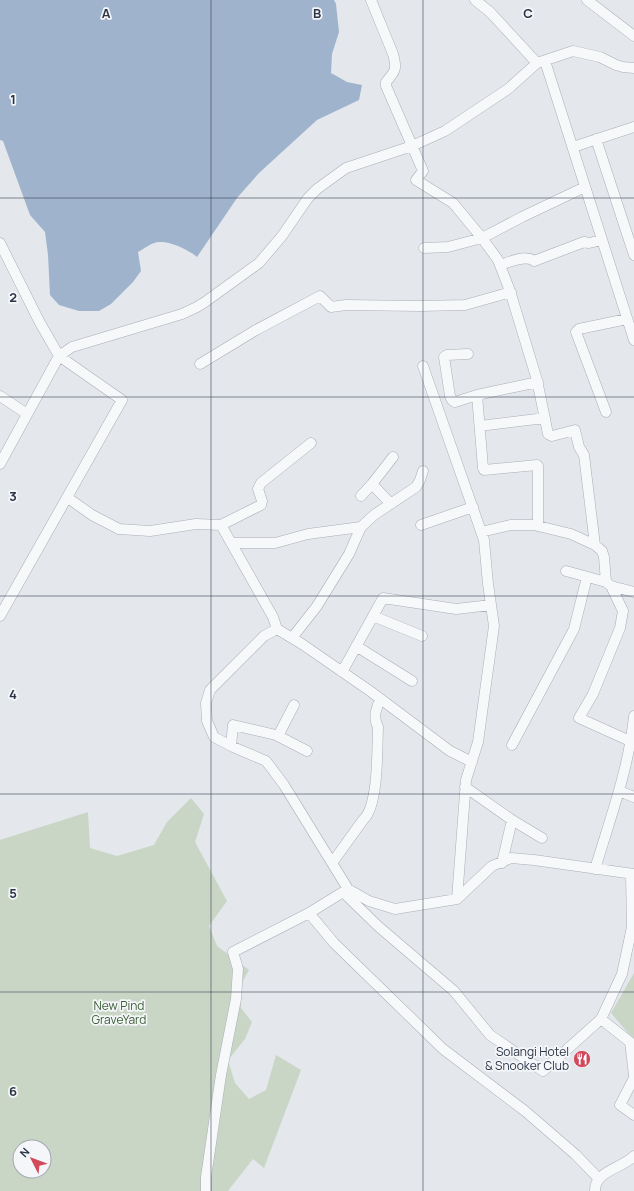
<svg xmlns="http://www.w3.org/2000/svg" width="634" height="1191" viewBox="0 0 634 1191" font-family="Manrope,sans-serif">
  <rect width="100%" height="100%" fill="#e4e7ec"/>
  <path fill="#c9d6c5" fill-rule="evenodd" d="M191 798 204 814 195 842 227 901 209 926 217 946 249 970 239 988 241 1008 252 1022 245 1039 228 1060 235 1083 249 1099 266 1090 276 1055 301 1070 264 1168 253 1159 228 1191H0V840L88 812 90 848 117 856 154 845 167 822ZM20 1147H44V1171H20Z
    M634 973V1040L611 1013Z"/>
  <path fill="#9fb4cc" d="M0 0H334L336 4 339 32 332 54 331 73 347 82 362 85 359 100 317 120 259 173 237 198 197 257C189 250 170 241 159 242 152 242 144 249 138 252L141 271 133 282 111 304 99 311H79L59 305 50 295 48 255 45 232 30 215 3 141 0 140Z"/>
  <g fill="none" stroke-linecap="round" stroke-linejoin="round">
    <defs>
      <path id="street" d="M371 0 393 54C397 68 396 71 386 82V86L423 171 416 180 453 203 482 238 498 260 510 291 537 380 548 434 552 436 575 430 579 447 584 455 595 545
        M475 0 490 12 537 63
        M587 0 634 36
        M545 61 634 340
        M596 139 634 255
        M573 147 634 127
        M0 243 39 321 59 356 122 400 0 616
        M424 248 448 247 482 238 522 217 585 187
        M500 265C510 262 526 254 534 261L584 242 589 243 602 240
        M468 354 447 355 444 357 450 396 452 400 455 402 477 395 538 382
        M200 364 256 330 320 296 331 307 346 305 420 306 465 305 511 292
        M423 366 484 540 488 584 494 626 478 742 466 780 457 899
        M477 395 483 468 484 470 537 465 538 466V526
        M0 396 27 414
        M606 412 576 332 579 329 627 319
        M480 426 545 418
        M0 464 59 356 72 347 182 314 197 307 205 302 259 263 282 236 308 198 317 189 346 168 412 146 445 131 508 89 537 63 573 51 600 57 616 65 623 67 634 68
        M372 484 391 504
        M361 496 372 484 393 457
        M68 498 92 515 119 529 150 531 196 524 221 525 273 617 277 629 302 644 370 691 450 751 472 762
        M221 525 261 505 262 501 258 489 261 483 311 443
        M421 525 473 507
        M481 532 510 525H534L571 534 595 545 602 551 604 557 606 582 611 586 634 592
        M231 543H275L308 534 361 527
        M566 571 606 582
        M611 586 623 611 620 628 593 694 579 718 630 741
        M373 616 422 636
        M277 629 264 636 210 690 206 703 207 721 214 737 233 747 266 761 284 785 348 889 347 896 379 927 454 991 490 1035 543 1071 601 1019
        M292 638 317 606 349 554 361 527 374 515 416 487 420 480 423 471
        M356 646 412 681
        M342 672 383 598 456 609 491 605
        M278 736 294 705
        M512 745 574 629 587 577
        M231 746 233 725 276 735 307 751
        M465 787 512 820 542 838
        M619 791 634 797
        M332 863 363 820C379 806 377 748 378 727 373 718 376 707 381 699
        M502 863 512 820
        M595 869C610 819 629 768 634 716
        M631 874 632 927 622 974 601 1019 630 1042 634 1075
        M309 913 334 943 443 1049 525 1111 576 1155 599 1179
        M634 1078 620 1105 634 1115
        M206 1191V1177L221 1075 236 999 238 969 233 952 309 913 348 889 369 901 395 909 457 899 492 866 511 858 534 860 634 874
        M595 1191C594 1171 623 1168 634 1156"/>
    </defs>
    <use href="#street" stroke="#a9aeb7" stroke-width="11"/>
    <use href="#street" stroke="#f7f8fa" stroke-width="10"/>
  </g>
  <path fill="none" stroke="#2b3445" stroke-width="1" stroke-opacity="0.55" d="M211 0V1191M423 0V1191M0 198H634M0 397H634M0 596H634M0 794H634M0 992H634"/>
  <defs>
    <symbol id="restaurant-disc" viewBox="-11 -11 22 22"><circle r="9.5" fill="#d1495b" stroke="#f4f6f9"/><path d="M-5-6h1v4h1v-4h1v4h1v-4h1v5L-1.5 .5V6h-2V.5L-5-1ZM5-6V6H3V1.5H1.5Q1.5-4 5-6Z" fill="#fff"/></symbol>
  </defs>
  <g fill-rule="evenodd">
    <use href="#restaurant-disc" x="572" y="1049" width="20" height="20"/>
  </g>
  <g text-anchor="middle" stroke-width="3.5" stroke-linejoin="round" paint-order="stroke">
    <g font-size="12" fill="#3f6138" stroke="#f4f6f9">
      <text x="119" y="1010">New Pind<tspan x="119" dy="14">GraveYard</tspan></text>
    </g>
    <g font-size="12" fill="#2b3445" stroke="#f4f6f9" text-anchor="end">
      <text x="569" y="1056">Solangi Hotel<tspan x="569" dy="14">&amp; Snooker Club</tspan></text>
    </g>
  </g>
  <g font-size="13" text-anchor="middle" font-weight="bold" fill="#2b3445" stroke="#f4f6f9" stroke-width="3.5" stroke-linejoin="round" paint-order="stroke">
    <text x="106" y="18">A</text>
    <text x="317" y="18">B</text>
    <text x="528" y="18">C</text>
    <text x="13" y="104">1</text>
    <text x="13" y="302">2</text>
    <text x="13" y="501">3</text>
    <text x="13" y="699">4</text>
    <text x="13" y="898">5</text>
    <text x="13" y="1096">6</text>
  </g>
  <g transform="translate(32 1159) rotate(312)"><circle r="19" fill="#f4f6f9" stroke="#a4a8b1"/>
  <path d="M0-3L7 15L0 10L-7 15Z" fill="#d1495b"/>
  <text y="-6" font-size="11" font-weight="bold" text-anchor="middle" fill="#2b3445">N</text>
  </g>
</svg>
